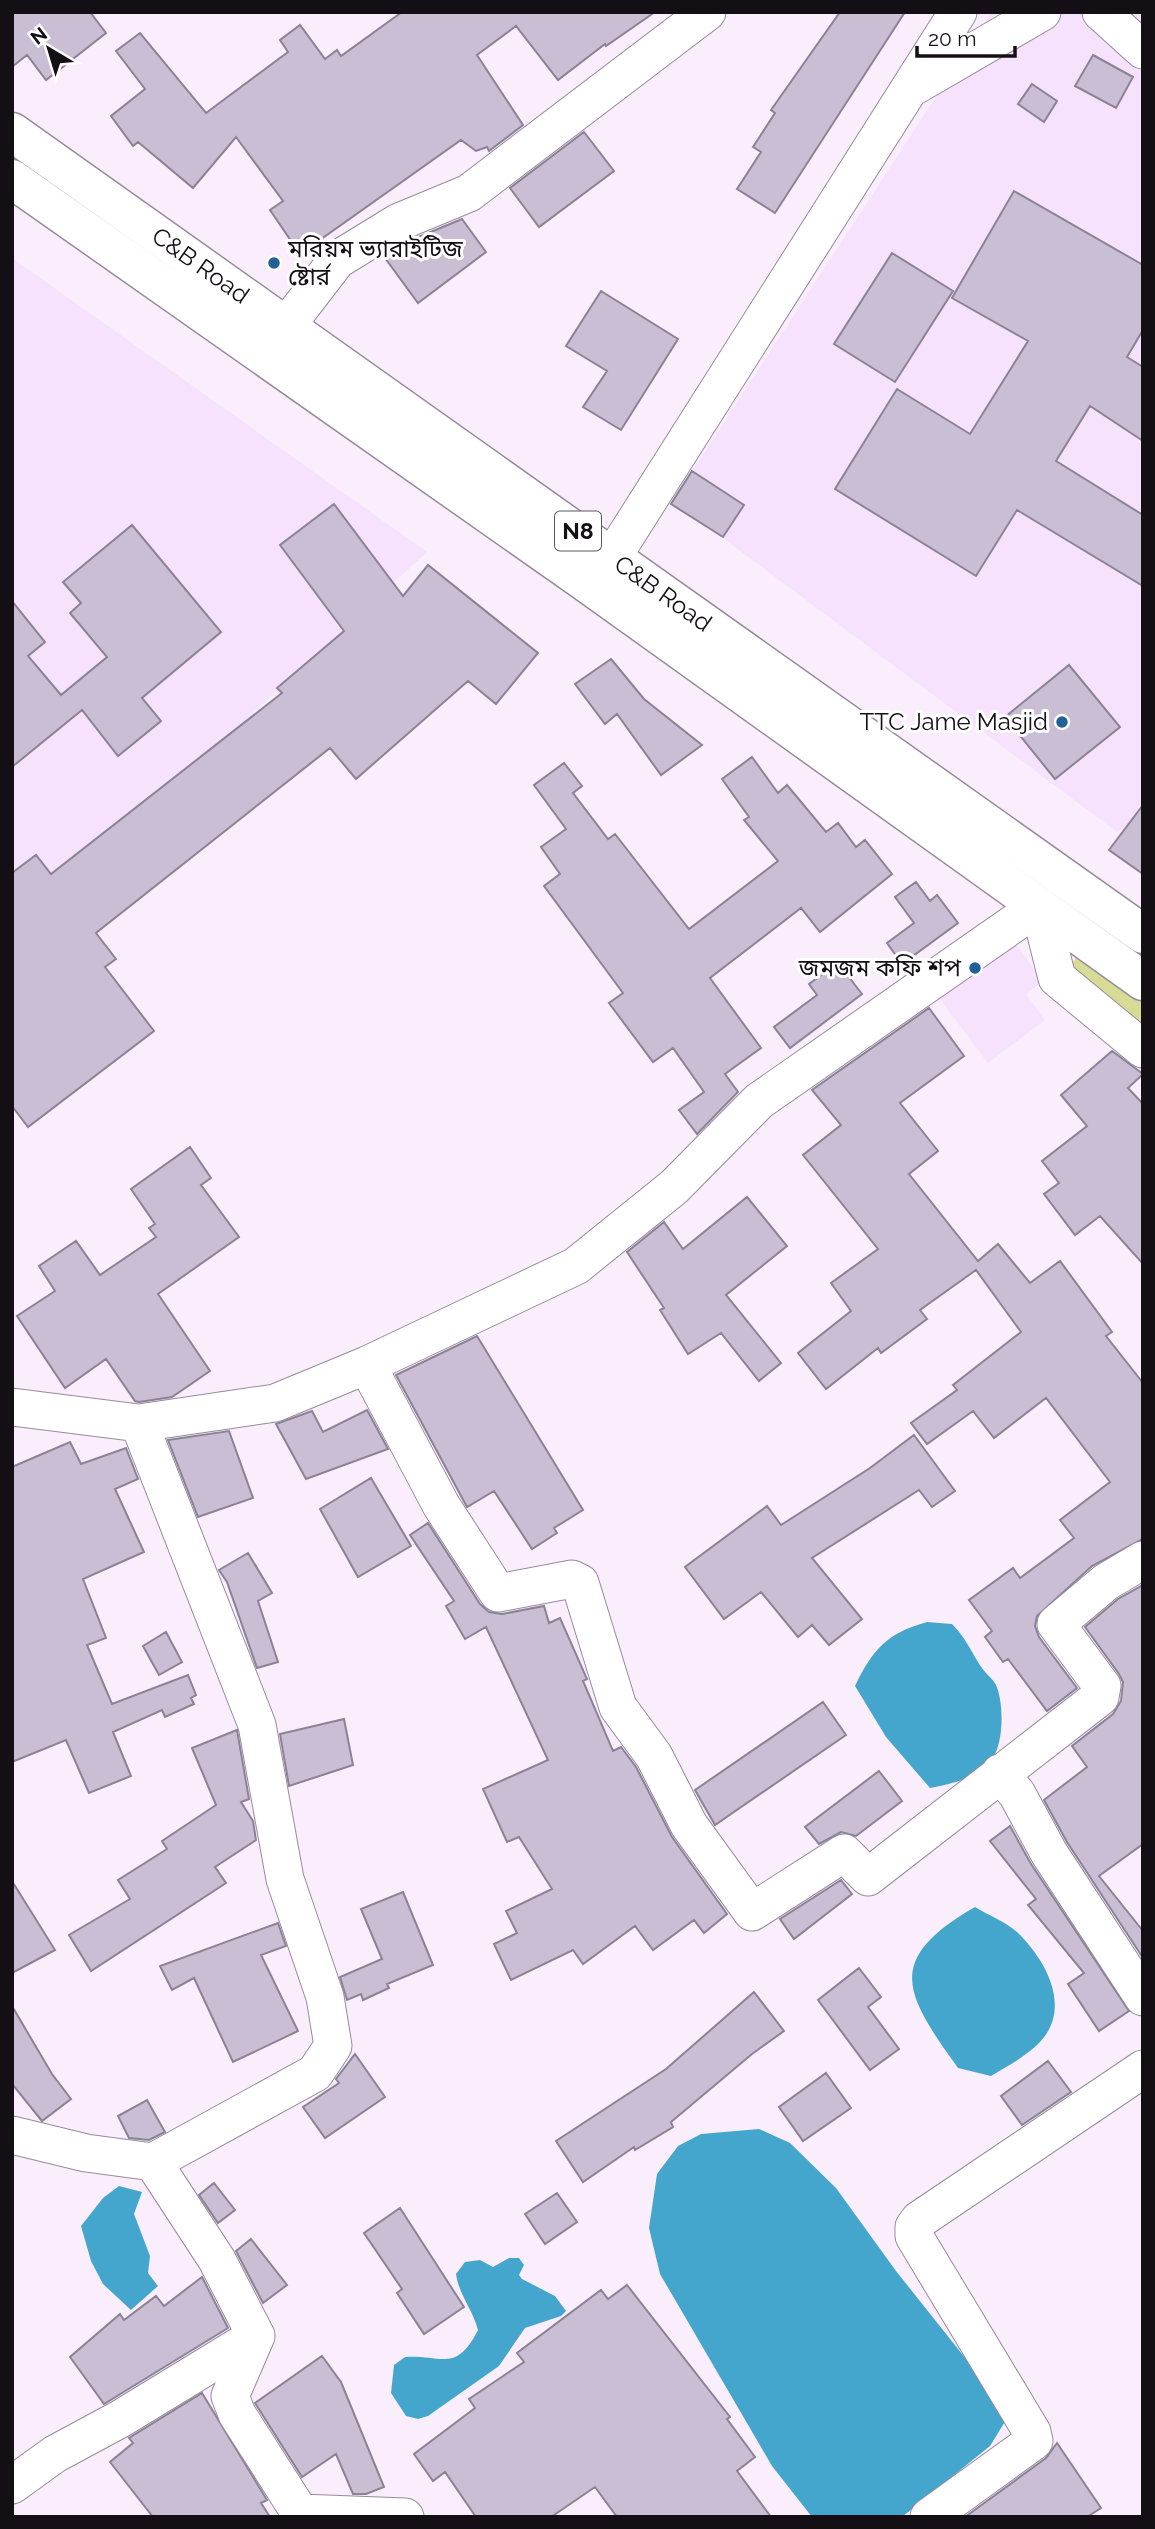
<svg xmlns="http://www.w3.org/2000/svg" width="1155" height="2529" viewBox="0 0 1155 2529" font-family="Raleway,'Noto Sans Bengali',sans-serif">
  <rect width="100%" height="100%" fill="#faeefd"/>
  <path fill="#f6e2fc" d="M991 12H1143V815L1117 832 673 501Z
    M12 258 427 552 12 936Z
    M1011 938 1043 981 1026 994 1045 1020 988 1063 936 994Z"/>
  <path fill="#d7db95" d="M1090 938 1143 978V1032L1067 971Z"/>
  <path fill="#45a6cd" d="M927 1622 952 1624C968 1641 970 1650 982 1668 986 1674 993 1679 996 1685 1004 1703 1004 1743 992 1759 979 1778 951 1784 930 1788L886 1737 855 1686C873 1649 887 1633 927 1622Z
    M975 1907C988 1915 1006 1922 1017 1932 1043 1957 1068 1999 1047 2033 1035 2052 1009 2065 991 2076L958 2068C905 1994 883 1960 975 1907Z
    M759 2129 790 2143 836 2188 896 2271 1001 2403 1006 2420 990 2446 902 2517H812L772 2466 660 2274 649 2228 657 2174 678 2146 701 2134Z
    M119 2186 142 2192 134 2214 150 2256 148 2273 158 2286 131 2310 103 2284 91 2261 81 2226 103 2198Z
    M509 2258H519L524 2265 519 2275 522 2279 555 2296 566 2311 561 2316 525 2328 499 2366 428 2416 418 2419 406 2416 391 2393 394 2365 405 2357C443 2355 456 2373 478 2330 473 2310 459 2295 456 2274L465 2262 480 2260 493 2267Z"/>
  <path fill="#c9bed3" stroke="#8c8295" stroke-width="2" d="M12 12H90L106 33 46 80 27 55 12 67Z
    M402 12H655L606 46 605 44 558 80 516 26 477 55 523 125 489 151 487 147 476 151 461 140 300 254 270 210 283 201 236 137 193 188 138 142 133 146 111 116 145 89 116 51 140 33 206 113 288 52 280 40 300 25 325 59 337 50 341 56Z
    M840 12H905L775 213 737 189 761 152 753 147 775 113 771 110Z
    M1093 55 1133 77 1116 108 1075 86Z
    M1032 84 1057 101 1044 122 1018 104Z
    M584 132 614 171 539 227 510 188Z
    M1014 191 1143 265V330L1127 357 1143 367V441L1090 406 1056 461 1143 515V586L1017 510 976 576 835 489 897 389 970 434 1028 341 952 298Z
    M462 219 486 252 418 303 385 258 409 241Z
    M892 253 953 291 895 382 834 344Z
    M601 291 678 339 621 430 583 407 607 371 566 346Z
    M692 471 744 505 723 537 671 504Z
    M334 504 403 596 428 565 538 653 496 704 468 681 356 779 330 748 96 933 116 959 105 967 154 1031 28 1127 12 1106V873L36 855 51 874 282 693 277 688 344 631 280 545Z
    M132 525 221 632 142 698 161 721 118 756 82 710 12 767V601L45 642 28 656 61 695 107 657 70 613 81 603 63 582Z
    M611 659 644 699 702 745 661 775 617 714 605 724 575 684Z
    M1069 665 1120 727 1055 779 1005 717Z
    M752 757 778 793 787 785 826 832 838 823 856 847 865 840 892 874 820 932 801 908 710 978 761 1048 725 1074 738 1092 697 1134 679 1110 704 1092 673 1048 653 1062 609 1003 623 993 544 886 560 874 541 847 566 829 534 785 564 763 582 786 573 793 608 839 615 834 689 929 778 861 744 820 749 817 722 779Z
    M1143 805V874L1109 850Z
    M916 882 930 901 937 895 958 923 902 964 887 943 914 923 895 897Z
    M838 963 862 994 790 1048 774 1027 817 995 809 984Z
    M929 1008 964 1056 900 1103 938 1151 909 1174 978 1261 998 1244 1030 1283 1060 1261 1112 1332 1106 1336 1143 1383V1539L1092 1566 1037 1616 1035 1626 1039 1637 1077 1688 1047 1711 1008 1659 1003 1662 985 1637 992 1631 969 1600 1013 1568 1020 1578 1074 1538 1060 1520 1110 1482 1046 1398 994 1438 973 1411 927 1444 911 1423 957 1390 953 1385 1021 1332 976 1270 920 1310 927 1319 881 1353 878 1348 826 1389 798 1353 851 1311 831 1283 878 1249 803 1155 841 1125 812 1090Z
    M1112 1051 1143 1074 1128 1088 1143 1104V1264L1100 1216 1075 1235 1044 1194 1059 1183 1042 1161 1087 1126 1061 1095Z
    M190 1147 211 1178 201 1185 239 1237 158 1294 210 1371 172 1397 139 1402 135 1401 106 1359 65 1388 17 1316 55 1291 39 1266 76 1241 100 1275 156 1237 149 1228 155 1224 131 1189Z
    M747 1197 787 1246 726 1295 781 1363 759 1381 721 1333 688 1354 660 1310 664 1308 627 1252 664 1222 683 1249Z
    M477 1336 583 1510 554 1528 557 1533 532 1549 494 1491 467 1507 396 1375Z
    M367 1410 388 1449 306 1479 276 1424 312 1411 323 1432Z
    M229 1431 253 1498 198 1517 168 1440Z
    M914 1435 955 1491 932 1507 919 1490 812 1558 862 1619 829 1645 812 1625 798 1637 761 1592 724 1619 685 1567 767 1506 781 1525 870 1468Z
    M70 1442 81 1464 126 1448 138 1479 115 1489 144 1552 83 1579 106 1638 87 1645 112 1704 188 1675 196 1695 191 1698 194 1704 165 1717 162 1710 113 1732 131 1776 89 1793 66 1740 12 1762V1467Z
    M371 1478 411 1546 358 1577 320 1509Z
    M428 1523 480 1604 489 1612 502 1614 544 1606 549 1623 560 1618 587 1679 583 1681 613 1751 621 1747 636 1767 672 1837 727 1914 704 1933 694 1920 653 1950 635 1926 583 1964 573 1950 511 1980 494 1944 517 1933 506 1911 552 1889 519 1837 507 1842 483 1789 548 1760 486 1627 465 1639 446 1606 454 1601 410 1535Z
    M248 1553 272 1593 258 1601 278 1662 257 1668 227 1582 219 1570Z
    M1143 1585V1844L1099 1876 1143 1931V1958L1067 1842 1044 1800 1087 1767 1072 1746 1113 1714 1121 1701 1123 1682 1119 1674 1085 1627 1118 1599Z
    M166 1632 182 1662 159 1675 143 1646Z
    M823 1702 846 1735 715 1825 695 1790Z
    M344 1719 353 1765 289 1786 280 1734Z
    M237 1730 249 1799 241 1802 253 1821 256 1840 215 1867 226 1883 91 1971 69 1935 130 1899 118 1880 167 1849 162 1841 216 1805 192 1748Z
    M879 1771 902 1801 856 1836 841 1832 819 1844 805 1827Z
    M1010 1826 1031 1864 1129 2011 1099 2031 1068 1984 1084 1973 1028 1905 1036 1899 990 1841Z
    M841 1880 852 1894 794 1939 780 1919Z
    M12 1881 55 1950 12 1973Z
    M403 1892 433 1965 387 1984 389 1988 363 2000 361 1994 347 2000 340 1977 382 1959 361 1909Z
    M278 1923 286 1946 261 1955 298 2031 233 2062 194 1978 172 1990 160 1966Z
    M859 1968 881 1997 868 2007 899 2049 870 2070 818 2000Z
    M754 1992 784 2031 752 2054 671 2122 673 2127 635 2150 634 2147 583 2182 556 2141 666 2069Z
    M12 2006 52 2074 71 2099 42 2121 12 2084Z
    M355 2054 385 2097 325 2138 303 2107 339 2083 336 2079Z
    M1048 2061 1071 2092 1022 2125 1001 2096Z
    M826 2073 851 2108 803 2141 779 2107Z
    M147 2100 165 2132 149 2140 129 2138 118 2116Z
    M214 2183 235 2210 218 2223 199 2195Z
    M557 2193 577 2222 545 2244 525 2214Z
    M400 2208 464 2307 424 2334 397 2293 402 2289 364 2233Z
    M251 2239 287 2285 263 2303 236 2251Z
    M202 2277 228 2328 104 2404 70 2357 120 2314 124 2320 156 2296 164 2306Z
    M627 2285 730 2417 727 2419 755 2457 737 2471 771 2517H617L595 2487 551 2517H476L445 2472 433 2481 414 2454 475 2408 469 2399 524 2362 517 2353 601 2290 608 2299Z
    M322 2356 341 2382 384 2487 366 2494H353L336 2454 302 2477 255 2403Z
    M202 2393 267 2500 261 2503 270 2517H153L110 2462 133 2443 129 2438Z
    M1057 2443 1101 2508 1087 2517H965L1046 2458Z"/>
  <g fill="none" stroke-linecap="round" stroke-linejoin="round">
    <defs>
      <path id="minor" d="M1101 12 1143 50
        M913 87 1042 12
        M287 325 337 260 399 222 469 193 707 12
        M613 556 958 12
        M367 1365 441 1505 498 1593 572 1579 580 1583 618 1707 654 1756 689 1825 752 1912 844 1853 868 1877 1100 1697 1102 1686 1056 1624 1106 1582 1143 1560
        M12 1407 139 1423 275 1403 367 1365 576 1266 674 1187 759 1101 1039 906 1057 978 1143 1049
        M139 1423 257 1725 285 1879 325 1997 333 2046 315 2073 153 2162
        M1000 1773 1017 1794 1049 1853 1143 1997
        M12 2135 86 2153 153 2162 217 2260 256 2336 230 2396 237 2414 300 2513 405 2517
        M12 2485 55 2454 120 2419 256 2336
        M929 2517 1034 2441 1032 2432 914 2236V2227L919 2220 1143 2069"/>
      <g id="highway">
        <path id="s1" d="M12 132 1143 934"/>
        <path d="M12 179 584 581 1143 981"/>
      </g>
    </defs>
    <use href="#minor" stroke="#988a9c" stroke-width="39"/>
    <use href="#highway" stroke="#988a9c" stroke-width="41"/>
    <use href="#minor" stroke="#fff" stroke-width="37"/>
    <use href="#highway" stroke="#fff" stroke-width="38"/>
  </g>
  <g fill="#226097" stroke="#fff" stroke-width="2.5">
    <circle cx="274" cy="263" r="7"/>
    <circle cx="1062" cy="722" r="7"/>
    <circle cx="975" cy="968" r="7"/>
  </g>
  <g text-anchor="middle" stroke-width="6" stroke-linejoin="round" paint-order="stroke">
    <rect fill="#fff" stroke="#5a575b" stroke-width="2" x="555" y="511.5" width="46" height="39" rx="5"/>
    <g font-size="23" font-weight="bold" fill="#140f15">
      <text x="578" y="539">N8</text>
    </g>
    <g font-size="24" fill="#140f15" stroke="#fff" text-anchor="end">
      <text x="288" y="257" text-anchor="start">মরিয়ম ভ্যারাইটিজ<tspan x="288" dy="28">ষ্টোর্র</tspan></text>
      <text x="1048" y="730">TTC Jame Masjid</text>
      <text x="961" y="976">জমজম কফি শপ</text>
    </g>
    <g font-size="24" fill="#140f15" stroke="#fff">
      <text dy="8" stroke="none"><textPath href="#s1" startOffset="231">C&amp;B Road</textPath></text>
      <text dy="8" stroke="none"><textPath href="#s1" startOffset="798">C&amp;B Road</textPath></text>
    </g>
  </g>
  <rect width="1155" height="2529" fill="none" stroke="#140f15" stroke-width="28"/>
  <g transform="translate(49 49) rotate(322)" stroke="#ffffff" stroke-width="5" paint-order="stroke">
  <path d="M0-5L12 26L0 18L-12 26Z" fill="#140f15"/>
  <text y="-10" font-size="19" font-weight="bold" text-anchor="middle" fill="#140f15">N</text>
  </g>
  <path d="M917 46v10h98v-10" fill="none" stroke="#140f15" stroke-width="3.5"/>
  <text x="928" y="46" font-size="21" fill="#140f15" stroke="#ffffff" stroke-width="5" paint-order="stroke">20 m</text>
</svg>
